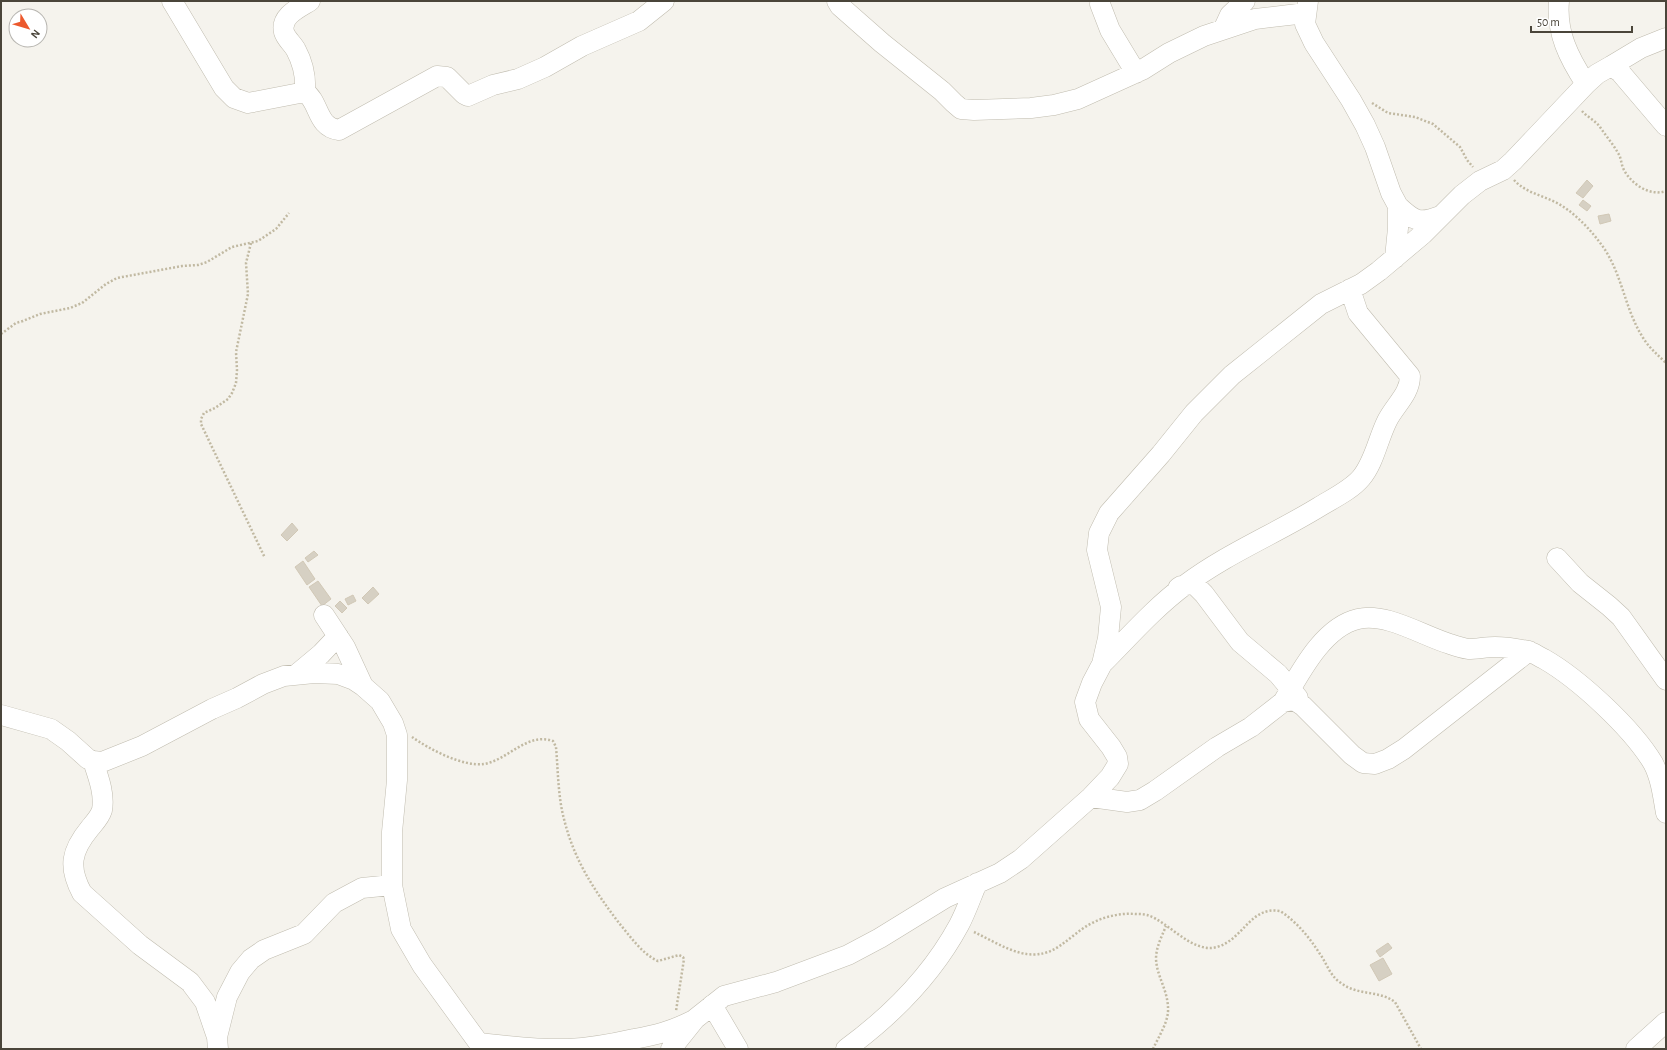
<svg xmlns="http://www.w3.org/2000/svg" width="1667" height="1050" viewBox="0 0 1667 1050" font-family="'Alegreya Sans',sans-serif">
  <rect width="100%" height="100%" fill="#f5f3ed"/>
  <path fill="#d6d0c3" stroke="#d1c8b6" d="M1587 180 1593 186 1583 198 1576 193Z
    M1583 200 1591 206 1587 211 1579 205Z
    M1609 214 1611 221 1600 224 1598 216Z
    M292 523 298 530 287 541 281 535Z
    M314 551 318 555 308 562 305 558Z
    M303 561 315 579 307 585 295 567Z
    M318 581 331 599 322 606 309 587Z
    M373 587 379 594 368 604 362 598Z
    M353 595 356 601 348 605 345 599Z
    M340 601 347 608 342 613 335 606Z
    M1388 943 1392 948 1380 957 1376 951Z
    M1383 958 1392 974 1379 981 1370 965Z"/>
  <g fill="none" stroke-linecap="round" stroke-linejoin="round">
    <defs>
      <path id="minor" d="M172 1 224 88 234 98 248 103 305 92C320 102 316 127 339 130L437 76 447 77 464 94 468 96 493 85 518 79 545 67 582 46 639 21 664 1
        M837 1 840 6 882 43 942 91 954 103 961 109 974 110 1031 108 1054 105 1078 99 1142 70 1169 53 1204 36 1255 19 1306 13
        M1308 1 1305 24 1314 43 1351 100 1365 125 1375 147 1391 193 1398 206V228L1395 258
        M1559 1C1556 33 1569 58 1586 84
        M1100 4 1110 30 1136 73
        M1224 28 1230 15 1245 1
        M1611 66 1641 48 1666 38
        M305 92C306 78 303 63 296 50 293 44 286 39 284 32 280 16 299 8 310 1
        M1398 206C1414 221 1419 224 1440 216
        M1557 558 1580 583 1609 606 1621 617 1666 680
        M1178 588 1181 586 1192 584 1196 586 1204 594 1240 642 1278 674 1298 698
        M324 615 345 647 363 686
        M1102 664C1129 637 1154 608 1185 585 1226 554 1275 534 1319 507 1332 499 1351 490 1361 478 1374 463 1378 439 1387 421 1395 405 1410 394 1410 376L1358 313 1350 289
        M297 674 321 654 338 636
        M1283 702C1300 673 1323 627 1358 619 1386 612 1423 636 1450 644 1456 646 1462 648 1468 649 1477 649 1486 647 1495 647 1505 647 1518 649 1528 651 1533 652 1539 657 1544 659 1579 679 1632 728 1653 763 1661 778 1663 796 1666 813
        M1 715 51 729 68 741 88 759 93 761 102 762 142 746 212 709 237 698 263 684 284 676 314 673 338 674 354 680 363 686 380 701 393 723 397 735V780L392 832V885L401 929 422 965 483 1049
        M93 761C98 776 105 794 102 810 100 817 94 823 90 828 71 851 68 867 82 893L140 945 190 982 205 1002 217 1037 218 1049
        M1091 797 1127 802 1140 800 1155 791 1217 747 1251 727 1283 702 1294 700 1303 706 1352 755 1363 763 1375 764 1388 759 1404 749 1529 651
        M712 1005 738 1049
        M217 1037 227 997 240 972 251 959 264 950 304 934 334 903 362 888 392 885
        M479 1043C509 1046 538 1050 568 1049 590 1048 612 1044 634 1039 656 1035 672 1031 692 1021
        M671 1049 695 1019 724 996 776 982 848 955 880 938 945 898 1000 873 1021 859 1091 797 1110 777 1118 764 1117 757 1111 747 1089 719 1085 702 1092 683 1102 664 1108 638 1111 607 1097 550 1099 533 1109 513 1161 454 1194 413 1232 375 1321 304 1361 284 1379 271 1423 234 1462 195 1480 181 1503 170 1513 161 1586 84 1597 74 1611 66 1620 72 1666 126
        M846 1049C891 1016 932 975 959 925 966 912 971 897 977 883
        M1636 1049 1666 1022"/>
    </defs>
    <use href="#minor" stroke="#c0bcaf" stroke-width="21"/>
    <path stroke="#c1b9a2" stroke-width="2.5" stroke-dasharray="2 2" stroke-linecap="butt" d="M1372 103 1388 113 1415 117 1433 124 1460 147 1467 160 1473 167
      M1582 111C1587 117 1595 120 1600 127 1606 136 1613 144 1618 153 1621 157 1621 163 1623 168 1630 183 1649 197 1666 191
      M1514 180C1526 193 1542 195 1557 203 1575 213 1589 228 1601 244 1622 272 1624 307 1642 336 1648 347 1657 354 1666 363
      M251 243 246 263 248 294 236 352 237 370 236 383 232 393 228 399 215 408 204 413 201 419V424L265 558
      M1 334 16 323 23 321 40 314 70 308 82 303 106 284 117 278 182 266 198 265 207 262 232 247 258 241 276 229 289 213
      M412 737C429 749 463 767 484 764 508 760 527 732 553 741L556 747C558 770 558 797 564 819 574 860 594 890 619 923 630 936 642 954 658 961L679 955 683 957 684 959 676 1011
      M974 932C989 939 1005 949 1021 953 1056 961 1067 935 1094 922 1107 916 1121 913 1135 914 1139 914 1143 914 1147 915 1168 921 1192 954 1217 947 1244 939 1250 906 1280 911 1297 922 1309 937 1320 954 1327 964 1330 976 1341 983 1358 996 1379 990 1395 1002L1421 1049
      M1153 1049C1158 1038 1167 1024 1168 1012 1169 991 1157 978 1156 959 1156 947 1162 936 1166 926"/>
    <use href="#minor" stroke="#fff" stroke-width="20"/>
  </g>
  <rect width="1667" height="1050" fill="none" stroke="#4a453a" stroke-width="4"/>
  <g transform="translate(28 28) rotate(128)"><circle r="19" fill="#ffffff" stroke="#b7b5b0"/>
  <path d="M0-3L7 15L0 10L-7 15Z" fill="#ec592d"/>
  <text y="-6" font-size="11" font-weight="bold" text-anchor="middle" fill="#4a453a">N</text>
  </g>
  <path d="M1531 26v6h101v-6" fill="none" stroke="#4a453a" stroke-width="2"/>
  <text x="1537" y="26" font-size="12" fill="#4a453a" stroke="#ffffff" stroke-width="3" paint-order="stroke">50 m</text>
</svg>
